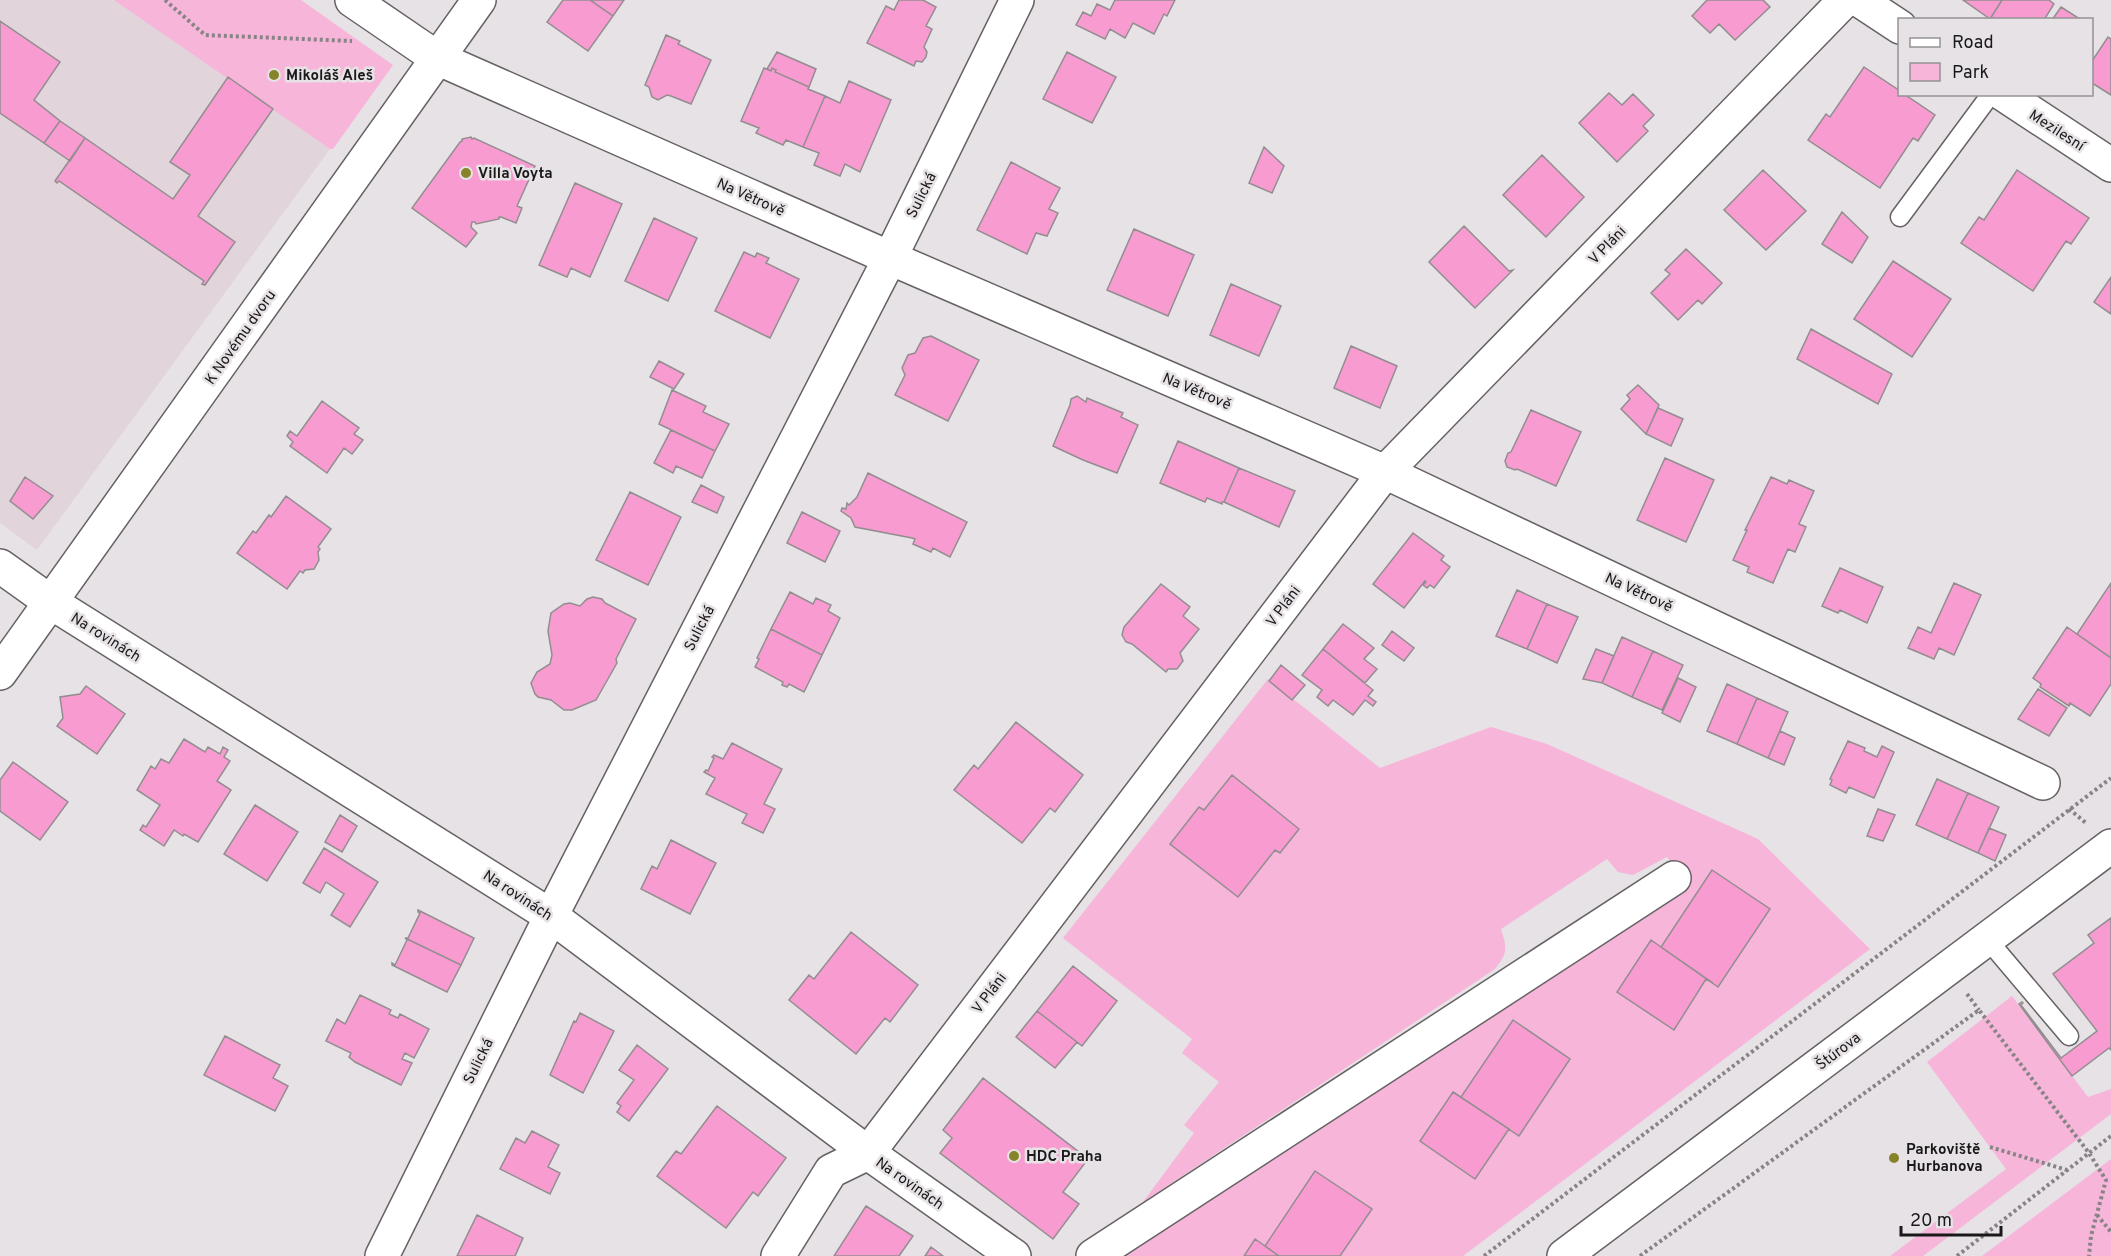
<svg xmlns="http://www.w3.org/2000/svg" width="2111" height="1256" viewBox="0 0 2111 1256" font-family="Overpass,sans-serif">
  <rect width="100%" height="100%" fill="#e7e2e5"/>
  <path fill="#e1d4db" d="M0 0H115L330 149 37 550 0 523Z"/>
  <path fill="#f6b5d9" fill-rule="evenodd" d="M114 0H301L393 65 333 149H330Z
    M1268 679 1380 768 1491 727 1547 744 1758 839 1870 949 1463 1256H1340L1372 1209 1315 1171 1265 1246 1255 1240 1244 1256H1119L1685 884 1667 857 1633 875 1618 872 1607 859 1501 929C1507 948 1508 953 1495 969L1143 1202 1194 1133 1184 1125 1219 1082 1182 1053 1192 1039 1063 938ZM1232 775 1299 829 1280 853 1275 850 1171 844 1199 807 1204 810ZM1712 870 1770 909 1719 986 1706 979 1673 1029 1617 992 1651 941 1661 947ZM1513 1020 1570 1059 1519 1135 1509 1129 1475 1179 1420 1141 1453 1092 1461 1097Z
    M2012 996 2088 1097 2111 1089V1114L1923 1256H1890L2006 1169 1927 1062Z
    M2111 1159V1256H1982Z"/>
  <path fill="#f89bd0" stroke="#928e90" stroke-width="1.5" d="M563 0H590L613 16 588 51 547 22Z
    M590 0H624L613 16Z
    M899 0H923L936 7 926 26 932 29 924 47 927 52 926 57 922 62 916 61 914 66 867 43 886 6 894 10Z
    M1115 0H1175L1167 16 1164 14 1154 34 1133 23 1125 38 1110 29 1105 39 1076 25 1083 12 1091 16 1097 4 1110 10Z
    M1707 0H1763L1770 7 1735 40 1719 24 1710 33 1692 16Z
    M1963 0H2002L1990 19Z
    M2002 0H2049L2054 4 2044 20H1992L1990 19Z
    M2061 7 2080 19 2052 20Z
    M0 21 60 62 34 100 60 121 44 143 0 113Z
    M666 35 680 41 678 44 711 60 691 104 671 96 667 95 658 100 652 97 649 87 645 85Z
    M2108 37 2111 39V95L2092 83V61Z
    M777 52 816 69 809 87 775 72 776 70 772 68 771 71 767 69Z
    M1067 52 1116 77 1092 123 1043 99Z
    M1864 67 1900 91V94H1904L1935 115 1918 141 1913 138 1880 188 1808 140 1826 114 1830 117Z
    M764 68 771 71 772 68 776 70 775 72 809 87 808 89 825 96 803 147 786 140 783 145 756 133 759 128 741 121Z
    M228 77 273 109 198 216 235 242 205 285 202 284 204 281 59 181 57 183 55 181 85 138 173 199 190 175 170 162Z
    M849 81 891 100 860 172 845 164 840 176 814 165 819 153 803 147 825 96 840 103Z
    M1609 93 1622 105 1633 94 1654 115 1643 126 1648 131 1617 162 1579 123Z
    M60 121 85 138 70 161 44 143Z
    M471 137 472 139 474 138 535 166 517 206 522 208 516 223 501 217H499V219L476 224 475 222H472L471 227 477 233 466 247 412 208 460 142 462 141V139Z
    M1264 147 1284 166 1272 193 1249 183Z
    M1542 155 1584 197 1546 237 1503 195Z
    M1011 162 1060 188 1049 209 1058 213 1047 236 1036 233 1027 254 977 230Z
    M1763 170 1806 211 1766 250 1724 210Z
    M2017 170 2089 218 2071 244 2066 241 2033 291 1961 243 1979 217 1984 220Z
    M575 183 622 204 590 277 571 268 567 277 539 265Z
    M1842 212 1868 237 1852 263 1822 244Z
    M654 218 697 238 668 301 625 281Z
    M1464 226 1509 271 1513 270 1475 308 1429 262Z
    M1134 229 1194 255 1168 316 1107 290Z
    M1686 249 1722 283 1702 304 1698 300 1678 320 1651 293 1670 274 1665 270Z
    M744 252 755 257 757 253 769 258 766 263 799 279 770 338 715 311Z
    M1893 261 1951 299 1912 357 1854 319Z
    M2111 277V314L2094 302Z
    M1231 284 1281 306 1259 356 1210 335Z
    M1811 329 1892 374 1878 404 1797 359Z
    M931 336 979 360 948 421 895 395 905 375 902 368 908 355 915 353 923 338Z
    M1351 346 1397 366 1380 408 1334 388Z
    M659 361 684 374 674 389 650 377Z
    M1638 385 1659 405 1646 434 1621 409 1630 399 1627 395Z
    M672 390 706 406 703 412 729 424 715 451 659 424Z
    M1077 396 1086 402 1087 398 1123 413 1121 417 1138 425 1117 473 1083 460 1053 446 1070 405 1071 399Z
    M322 401 359 428 354 434 363 440 352 454 344 448 327 473 290 446 293 442 287 436 290 431 297 436Z
    M1658 408 1683 419 1671 446 1646 434Z
    M1531 410 1581 432 1556 486 1517 469 1515 470 1507 467 1505 461 1508 453 1511 452Z
    M671 430 715 451 702 478 676 466 673 473 654 463Z
    M1178 441 1239 468 1224 502H1222V504L1207 498 1205 502 1160 483Z
    M1665 458 1714 480 1686 542 1637 520Z
    M1239 468 1295 491 1279 527 1224 502Z
    M868 473 967 522 950 557 933 548 931 552 913 544 915 539 912 538 855 527 851 518 841 511 842 508 846 509 847 503 849 505 857 497Z
    M25 477 53 496 33 519 10 501Z
    M1771 477 1787 484 1789 480 1814 491 1799 524 1806 527 1795 552 1788 549 1773 583 1747 572 1749 567 1733 560 1747 530H1745Z
    M701 485 724 497 717 513 692 502Z
    M630 492 681 517 648 585 596 560Z
    M286 496 331 529 318 547 320 549 318 552 319 560 314 569 305 570 303 573 300 571 287 589 237 553 253 531 256 533 269 515 271 517Z
    M802 512 840 531 825 562 787 543Z
    M1413 533 1444 556 1441 560 1450 567 1434 588 1430 585 1427 588 1423 585 1426 582 1425 581 1404 608 1373 584Z
    M1840 568 1883 587 1867 623 1840 610 1838 613 1822 606Z
    M1954 583 1981 595 1954 655 1939 648 1934 659 1908 648 1918 627 1931 633Z
    M2111 583V658L2077 634Z
    M1161 584 1190 607 1183 616 1199 629 1180 653 1183 661 1177 669H1168L1166 672 1132 644 1126 642 1122 635 1124 627Z
    M1517 590 1547 604 1527 649 1496 636Z
    M790 592 813 604 816 598 831 605 828 611 840 618 822 655 771 629Z
    M593 597 602 599 605 603 636 619 616 659 617 663 596 700 572 710H564L551 700 538 697 535 694 531 683 537 672 550 664 552 655 548 631 551 613 564 604 570 603 580 606 587 599Z
    M1547 604 1578 617 1557 663 1527 649Z
    M1343 624 1374 648 1364 659 1377 669 1365 683 1323 649Z
    M2067 627 2111 658V684L2090 716 2070 703 2069 706 2040 687 2041 684 2033 678Z
    M771 629 822 655 804 692 789 684 787 687 782 685 783 682 755 667 759 659 757 658Z
    M1392 631 1414 648 1404 661 1382 645Z
    M1622 637 1653 651 1632 697 1602 683Z
    M1323 649 1373 690 1368 696 1376 702 1373 706 1365 700 1353 715 1333 700 1328 706 1317 697 1322 690 1302 675Z
    M1596 649 1614 656 1602 683 1583 679Z
    M1653 651 1683 665 1662 710 1632 697Z
    M1281 665 1305 685 1292 700 1269 681Z
    M1678 678 1696 687 1680 722 1662 713Z
    M1727 684 1757 698 1737 744 1707 731Z
    M86 686 125 714 97 754 57 726 63 718 60 697 80 694Z
    M2038 689 2067 708 2049 736 2018 719Z
    M1757 698 1788 712 1768 758 1737 744Z
    M1016 722 1083 775 1055 812 1050 808 1022 843 954 790 974 765 978 769Z
    M1780 731 1795 738 1784 765 1768 758Z
    M184 739 205 752 208 747 220 754 223 747 228 750 224 757 230 761 217 781 231 790 198 842 184 834 183 836 174 830 164 846 140 830 143 825 146 827 160 805 137 790 151 766 155 769 161 759 169 763Z
    M1848 741 1865 748 1864 751 1877 757 1882 746 1894 752 1874 798 1849 787 1846 793 1830 785 1832 780 1830 779Z
    M732 743 782 769 764 804 775 809 763 833 742 823 747 814 706 794 715 778 704 772 706 770 708 771 714 758 712 757 714 755 723 759Z
    M13 762 68 802 40 840 0 811V780Z
    M1232 775 1299 829 1280 853 1275 850 1238 897 1170 844 1199 807 1204 810Z
    M1937 779 1968 793 1947 839 1916 825Z
    M1968 793 1999 807 1978 853 1947 839Z
    M255 805 298 832 267 881 224 854Z
    M1878 809 1895 815 1883 841 1867 836Z
    M340 815 357 826 342 852 325 842Z
    M1989 828 2006 835 1995 861 1978 853Z
    M671 840 716 863 690 914 641 889 652 866 657 869Z
    M324 848 378 882 350 927 331 915 344 894 326 882 320 893 303 883Z
    M1712 870 1770 909 1718 987 1661 947Z
    M418 910 474 938 461 965 405 938H408L420 913 418 912Z
    M2111 918V1050L2109 1048 2072 1076 2019 1004 2022 1002 2023 1003 2021 1005 2061 1058 2097 1031 2053 974 2094 943 2088 935Z
    M851 932 918 985 890 1022 885 1018 856 1054 789 1000 809 975 814 979Z
    M405 938 461 965 447 992 392 965V963L395 965 407 940Z
    M1651 940 1713 983 1706 979 1674 1030 1617 992Z
    M1073 966 1117 1001 1082 1046 1037 1011Z
    M360 995 391 1010 389 1014 398 1018 400 1014 429 1029 414 1058 405 1053 402 1059 412 1063 401 1085 355 1062 349 1057 351 1053 326 1041 337 1019 345 1024Z
    M1037 1011 1077 1042 1055 1068 1016 1037Z
    M580 1013 614 1031 583 1093 550 1075 574 1021 576 1022Z
    M1513 1020 1570 1059 1519 1136 1461 1097Z
    M225 1036 280 1065 273 1078 288 1086 275 1111 204 1075Z
    M637 1045 668 1069 629 1121 617 1112 621 1106 617 1103 634 1080 619 1070Z
    M983 1078 1088 1159 1063 1192 1079 1204 1053 1239 940 1153 952 1138 943 1130Z
    M1453 1092 1509 1129 1475 1179 1420 1141Z
    M717 1106 786 1158 758 1196 753 1192 726 1228 657 1176 676 1151 681 1154Z
    M532 1131 559 1145 548 1167 560 1173 550 1194 500 1169 516 1138 525 1143Z
    M1315 1171 1372 1209 1340 1256H1279L1265 1246Z
    M866 1206 913 1236 899 1256H834Z
    M477 1215 523 1238 515 1256H457Z
    M1255 1239 1265 1246 1279 1256H1244Z
    M931 1247 943 1256H925Z"/>
  <g fill="none" stroke-linecap="round" stroke-linejoin="round">
    <defs>
      <path id="service" d="M1900 217 1991 94
        M1987 939 2069 1036"/>
      <path id="minor" d="M352 0 437 58 890 258 1385 472 2043 783
        M1859 0 1900 27
        M2003 94 2111 165
        M0 566 52 603 551 916 868 1153 1014 1256
        M0 673 479 0
        M382 1256 551 916 890 258 1017 0
        M778 1256 831 1171 868 1153 1385 472 1845 0
        M1093 1256 1674 878"/>
      <path id="tertiary" d="M1564 1256 2111 846"/>
    </defs>
    <use href="#service" stroke="#666264" stroke-width="21"/>
    <use href="#minor" stroke="#666264" stroke-width="36"/>
    <use href="#tertiary" stroke="#666264" stroke-width="36"/>
    <path stroke="#888486" stroke-width="4" stroke-dasharray="3 3" stroke-linecap="butt" d="M165 0 205 35 352 41
      M2069 809 2086 823
      M1967 994 1979 1010
      M1990 1147 2067 1170
      M2097 1215 2111 1232
      M1484 1256 2111 778
      M1640 1256 1979 1010 2089 1153 2106 1180 2091 1236 2089 1256
      M1957 1256 2111 1136"/>
    <use href="#service" stroke="#fff" stroke-width="18"/>
    <use href="#minor" stroke="#fff" stroke-width="33"/>
    <use href="#tertiary" stroke="#fff" stroke-width="33"/>
  </g>
  <g fill="#86832b" stroke="#e7e2e5" stroke-width="2">
    <circle cx="274" cy="75" r="6"/>
    <circle cx="466" cy="173" r="6"/>
    <circle cx="1014" cy="1156" r="6"/>
    <circle cx="1894" cy="1158" r="6"/>
  </g>
  <g text-anchor="middle" stroke-width="5" stroke-linejoin="round" paint-order="stroke">
    <g font-size="15" font-weight="bold" fill="#1a191a" stroke="#e7e2e5" text-anchor="start">
      <text x="286" y="80">Mikoláš Aleš</text>
      <text x="478" y="178">Villa Voyta</text>
      <text x="1906" y="1154">Parkoviště<tspan x="1906" dy="17">Hurbanova</tspan></text>
      <text x="1026" y="1161">HDC Praha</text>
    </g>
    <g font-size="15" fill="#1a191a" stroke="#e7e2e5">
      <text transform="translate(2057 130) rotate(33)" y="5">Mezilesní</text>
      <text transform="translate(921 195) rotate(-64)" y="5">Sulická</text>
      <text transform="translate(751 197) rotate(24)" y="5">Na Větrově</text>
      <text transform="translate(1607 245) rotate(-46)" y="5">V Pláni</text>
      <text transform="translate(240 337) rotate(-55)" y="5">K Novému dvoru</text>
      <text transform="translate(1197 391) rotate(23)" y="5">Na Větrově</text>
      <text transform="translate(1639 592) rotate(25)" y="5">Na Větrově</text>
      <text transform="translate(1283 606) rotate(-53)" y="5">V Pláni</text>
      <text transform="translate(699 628) rotate(-63)" y="5">Sulická</text>
      <text transform="translate(106 637) rotate(32)" y="5">Na rovinách</text>
      <text transform="translate(518 895) rotate(33)" y="5">Na rovinách</text>
      <text transform="translate(989 993) rotate(-53)" y="5">V Pláni</text>
      <text transform="translate(1838 1051) rotate(-37)" y="5">Štúrova</text>
      <text transform="translate(478 1061) rotate(-64)" y="5">Sulická</text>
      <text transform="translate(910 1183) rotate(35)" y="5">Na rovinách</text>
    </g>
  </g>
  <rect x="1898" y="18" width="195" height="78" fill="#e7e2e5" stroke="#959294" stroke-width="1.5"/>
  <rect x="1910" y="38" width="30" height="9" fill="#ffffff" stroke="#959294" stroke-width="1.5"/>
  <text x="1952" y="48" font-size="18" fill="#1a191a">Road</text>
  <rect x="1910" y="63" width="30" height="18" fill="#f6b5d9" stroke="#959294" stroke-width="1.5"/>
  <text x="1952" y="78" font-size="18" fill="#1a191a">Park</text>
  <path d="M1901 1226v9h100v-9" fill="none" stroke="#1a191a" stroke-width="3"/>
  <text x="1910" y="1226" font-size="18" fill="#1a191a" stroke="#e7e2e5" stroke-width="4.5" paint-order="stroke">20 m</text>
</svg>
